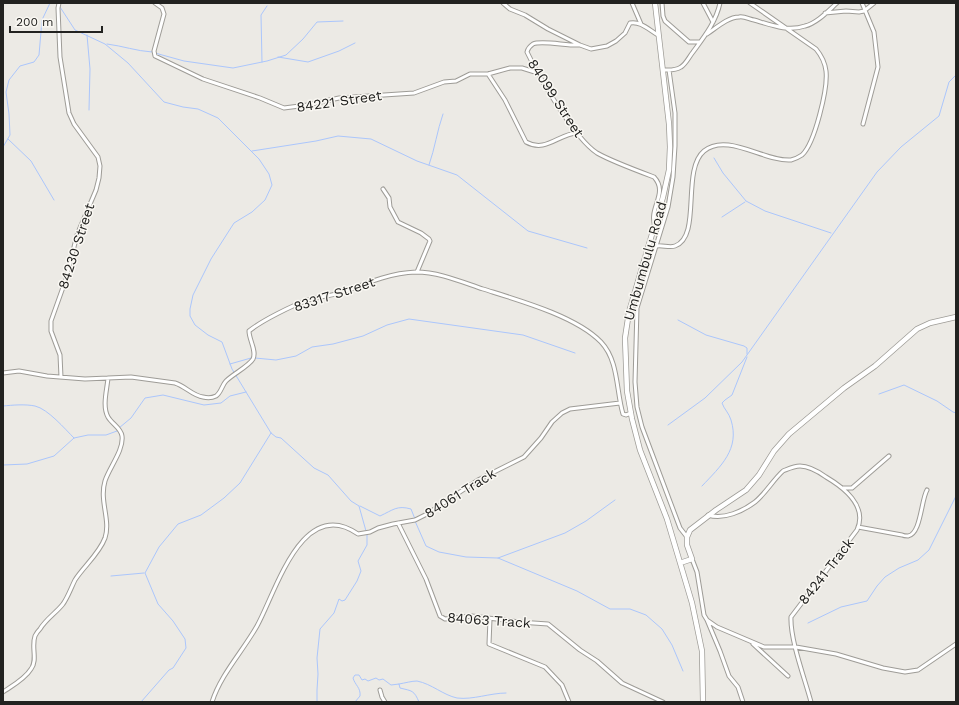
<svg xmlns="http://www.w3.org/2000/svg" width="959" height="705" viewBox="0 0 959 705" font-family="'Work Sans',sans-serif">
  <rect width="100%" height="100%" fill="#eceae5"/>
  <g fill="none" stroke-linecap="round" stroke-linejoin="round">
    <path stroke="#abc6fc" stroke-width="1" d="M60 7 75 30 105 44 128 63 164 102 183 107 198 109 218 118 259 159 269 174 272 185 265 200 252 212 234 223 211 259 193 295 190 309V316L195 325 208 335 222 342 232 369 271 433 276 437 281 438 314 468 328 475 351 501 359 506 366 531
      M87 35 90 69 89 110
      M107 44C123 46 136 51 152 52
      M155 53 184 61 233 68 267 61 286 55 303 39 317 22 343 21
      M278 57 308 62 339 51 355 43
      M262 62 261 15 267 6
      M8 139 31 161 54 200
      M3 147 10 135 9 114 6 92 9 80 20 66 34 62 39 55 42 20 50 3
      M252 151 316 141 338 136 371 139 417 161 457 175 528 231 587 248
      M714 158 723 173 746 201 765 211 831 233
      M429 165C435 148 437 131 443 114
      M722 217 745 202
      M678 320 706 335 744 346 747 348V354
      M255 358 276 360 296 356 312 347 333 344 363 336 387 325 409 319 523 335 575 353
      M230 364 251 358
      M879 394 904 385 937 401 953 412 956 413
      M3 406C13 405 25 404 35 406 48 409 65 429 74 438
      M668 425 705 398 742 362 877 172 901 147 939 116 949 82 956 75
      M119 428 131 418 145 398 163 395 204 405 221 403 230 396 246 392
      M3 465 27 464 54 456 74 438 88 435H106L117 431
      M702 486C721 466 740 449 731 420 729 413 724 409 722 403L725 400 732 395 747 357
      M360 506 380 516C393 510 397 505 411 509L415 519
      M415 521 426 546 439 552 466 557 498 558 577 591 610 609H630L646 615 662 629 672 645 683 671
      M498 558 565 533 586 521 615 500
      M111 576 144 573
      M808 623 841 607 867 601 877 586 885 577 899 568 918 560 929 550 956 496
      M399 684C405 683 412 681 417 681 432 684 443 695 457 698 473 700 490 693 506 693
      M141 702 169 670 173 668 186 648 185 639 173 621 158 604 145 573 159 547 178 524 201 515 224 498 240 483 271 433
      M317 702V690L318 674 317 658 320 629 334 613 339 599 342 601 345 600 357 581 361 571 358 561 367 545V534
      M355 702 360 696C361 688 355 685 353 678L355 675H359L362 680 365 679 368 681 376 678 379 680 383 679 391 685 399 684 400 688C412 691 414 690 419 702"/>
    <defs>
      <path id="street" d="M59 3 58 8 60 57 69 113 74 124 98 157 100 166 99 178 96 190 77 235 66 279 51 321V331L60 355 61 377
        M155 3 162 8 164 14 154 51 155 56 203 79 260 98 284 108 307 105 339 98 414 93 444 82 456 81 470 74H488L510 68H522L538 73
        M503 3 510 9 525 15 548 29 580 45 591 49 607 46 616 41 625 33 630 23C641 21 649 30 658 35
        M632 3 641 24
        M662 3 663 16 665 21 689 42H700
        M703 3 713 22
        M862 3 874 32 878 67 863 124
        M825 13 846 11 859 12 864 11 874 3
        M707 34C716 28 728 17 739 17 744 16 749 19 754 20 771 25 788 32 805 26 817 23 828 11 837 3
        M580 45C568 46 541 40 533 44 530 46 528 48 527 52 539 77 574 138 597 153 611 161 638 171 654 177 669 193 648 208 655 226
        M663 70C669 70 675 71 681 67 686 64 689 57 693 52 704 37 716 22 720 3
        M669 70 675 113V146L673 177 668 207 637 308 635 382 637 407 642 427 680 528 687 537
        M488 74 505 100 526 142C546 153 558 134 577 133
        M383 189 389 198 390 207 398 222 421 233 429 239 430 241 417 272
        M657 246C662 245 670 248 675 246 702 237 681 170 704 151 727 132 765 162 791 160 795 159 799 157 802 155 815 143 828 88 826 71 825 63 821 55 816 49L750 3
        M3 373 19 371 47 376 85 379 131 377 175 383C185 386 193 396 203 397 207 398 212 398 216 396 221 393 222 385 226 381 233 374 249 366 253 359 257 351 249 340 249 331 261 321 293 305 308 300 320 296 334 296 346 291 369 282 391 273 416 272 439 272 462 282 483 289 518 300 576 316 601 342 619 361 616 391 623 414L626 415 631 413
        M843 488H852L889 456
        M708 515C724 520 743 511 755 502 766 493 773 480 783 471 788 469 794 466 800 466 809 466 819 472 826 477 843 487 868 506 857 530L791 617C790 640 805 679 811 702
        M398 523 426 579 440 616 445 619 472 616 519 622 548 624 580 650 597 661 622 683 663 702
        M858 527 902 535C904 536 906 536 908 536 921 534 921 500 927 490
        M692 559 697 572 704 615 707 620 717 627 764 647H796L836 654 883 668 905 672 918 670 956 644
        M490 619 489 644 545 667 562 685 569 702
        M707 620 720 651 729 676 738 687 743 702
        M753 644 788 676
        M380 690 382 697 385 702
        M3 692C12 686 25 679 31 669 38 660 31 647 35 636 36 634 38 631 40 629 46 619 56 613 63 604 68 597 71 588 75 580 84 566 99 554 105 538 111 520 99 501 105 481 109 468 124 450 122 436 121 428 112 424 108 417 102 406 107 390 108 378
        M212 702C221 674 243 651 257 626 276 592 302 495 358 534L370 532 378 528 393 524 415 520 427 514 478 480 524 457 541 438 552 422 562 413 570 409 620 403"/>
      <path id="secondary" d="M655 3 669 124 670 147 669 170 663 197 629 312 625 338 627 391 632 419 640 450 667 519 692 603 702 651 703 702
        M680 563 692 559 687 545V537L690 530 716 510 746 490 759 475 774 451 789 434 844 388 875 366 917 329 930 323 956 317"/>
    </defs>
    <use href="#street" stroke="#9e9c97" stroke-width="5"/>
    <use href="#secondary" stroke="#9e9c97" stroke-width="6"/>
    <use href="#street" stroke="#fff" stroke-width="3"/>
    <use href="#secondary" stroke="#fff" stroke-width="4.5"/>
  </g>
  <g text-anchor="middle" stroke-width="3" stroke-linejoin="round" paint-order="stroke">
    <g font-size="14" fill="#222220" stroke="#f9f7f2">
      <text transform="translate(556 98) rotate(57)" y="5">84099 Street</text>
      <text transform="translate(339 101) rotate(-8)" y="5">84221 Street</text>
      <text transform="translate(76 246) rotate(-72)" y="5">84230 Street</text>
      <text transform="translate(645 261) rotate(-74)" y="5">Umbumbulu Road</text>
      <text transform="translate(334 294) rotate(-18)" y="5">83317 Street</text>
      <text transform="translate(460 493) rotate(-32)" y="5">84061 Track</text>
      <text transform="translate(826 571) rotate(-52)" y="5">84241 Track</text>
      <text transform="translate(489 620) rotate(4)" y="5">84063 Track</text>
    </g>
  </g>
  <rect width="959" height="705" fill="none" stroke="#222220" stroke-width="8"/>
  <path d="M10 26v6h92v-6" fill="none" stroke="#222220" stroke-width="2"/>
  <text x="16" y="26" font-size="12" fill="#222220" stroke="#f9f7f2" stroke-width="3" paint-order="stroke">200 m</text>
</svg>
